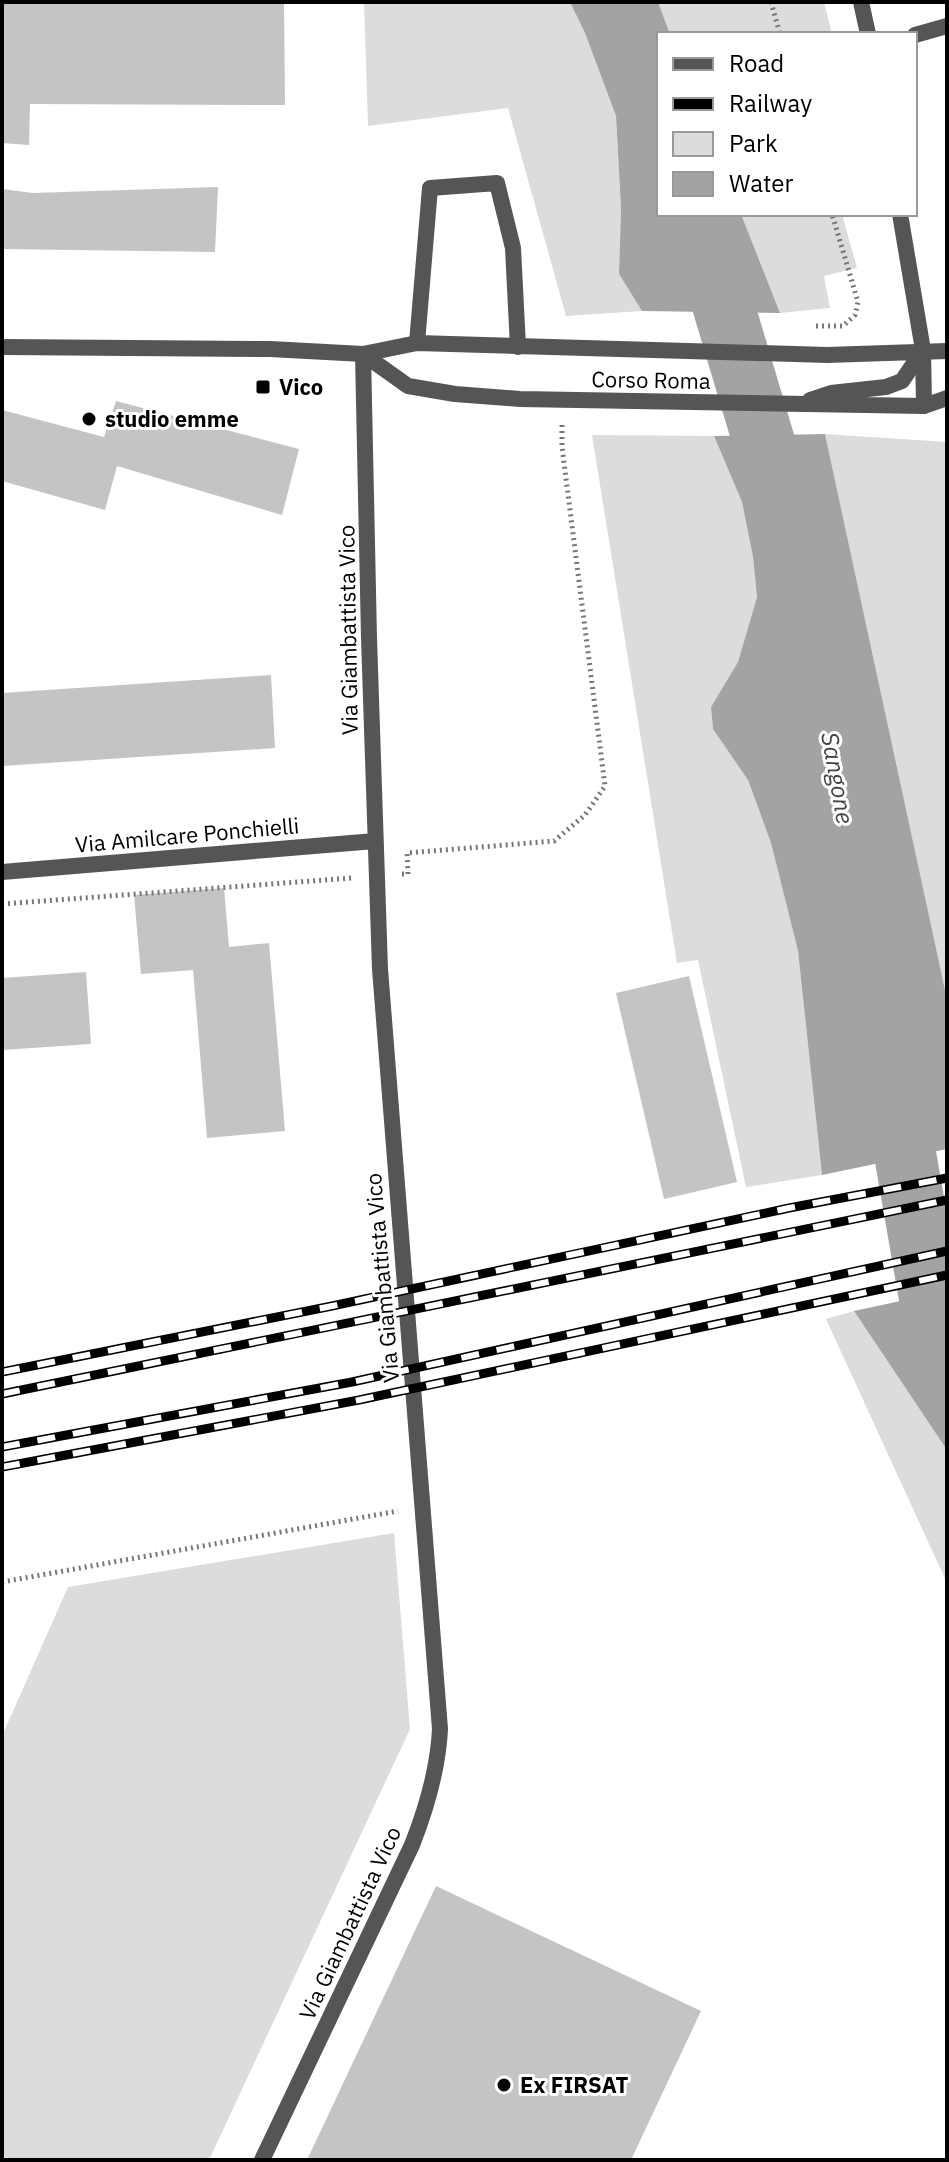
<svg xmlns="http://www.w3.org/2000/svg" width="949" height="2162" viewBox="0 0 949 2162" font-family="'IBM Plex Sans',sans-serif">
  <rect width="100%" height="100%" fill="#fff"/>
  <path fill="#dcdcdc" d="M364 2H570L585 33 616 116 621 209 619 274 642 311 566 316 508 108 368 126Z
    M658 2H824L832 34H670Z
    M741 214H842L857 268 824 276 830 308 780 313Z
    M825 434 947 442V999Z
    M592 435 714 436 742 502 753 557 757 597 738 662 711 707 713 728 748 780 771 843 798 951 822 1175 746 1187 698 960 677 963Z
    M854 1311 947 1450V1583L826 1319Z
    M394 1533 410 1729 209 2160H2V1736L68 1587Z"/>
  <path fill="#a3a3a3" d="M570 2H658L670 34H659V214H741L780 313 642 311 619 274 621 209 616 116 585 33Z
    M825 434 947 999V1149L822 1175 798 951 771 843 748 780 713 729 711 707 738 662 757 597 753 557 742 502 714 436Z
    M947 1291V1450L854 1311Z"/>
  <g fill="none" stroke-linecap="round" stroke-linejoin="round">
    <path stroke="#a3a3a3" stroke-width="62" d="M696 214 786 516
      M891 1073 934 1321 947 1349"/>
  </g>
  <path fill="#c4c4c4" d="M2 2H284L285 105 30 104 29 145 2 143Z
    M218 187 215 252 2 249V189L33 193Z
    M116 401 299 449 282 515 117 466 105 510 2 481V410L104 437Z
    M271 675 275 748 2 766V693Z
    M224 888 229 947 269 943 285 1131 207 1138 193 970 141 974 134 895Z
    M86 972 91 1044 2 1050V978Z
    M689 976 737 1182 664 1199 616 993Z
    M436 1886 701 2011 631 2160H307Z"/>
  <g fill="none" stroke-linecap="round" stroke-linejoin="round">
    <path stroke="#777" stroke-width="5" stroke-dasharray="2 4" stroke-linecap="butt" d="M771 2 780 34
      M816 326H843L855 315 858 302 832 214
      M402 874H408L407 853 554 841 585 815 605 786 562 447V425
      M2 904 352 878
      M2 1582 398 1511"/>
    <path stroke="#555" stroke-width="16" d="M861 2 868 34
      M915 35 947 26
      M900 214 923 350 924 406
      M417 343 430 188 497 183 513 248 518 347
      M2 872 375 841
      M262 2160 412 1845C427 1807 438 1770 440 1729L380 969 369 638 363 354"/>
    <path stroke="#555" stroke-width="16" d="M2 347 270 349 363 354 417 343 827 355 947 351
      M363 354 408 386 455 394 520 399 924 406 947 398
      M810 400 831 393 886 387 902 381 923 350"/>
    <defs>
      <path id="rail" d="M2 1372 332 1306 789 1208 947 1178
        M2 1394 947 1200
        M2 1447 352 1382 947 1251
        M2 1467 359 1400 947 1275"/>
    </defs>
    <use href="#rail" stroke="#000" stroke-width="9"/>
    <use href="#rail" stroke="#fff" stroke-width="6" stroke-dasharray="18" stroke-linecap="butt"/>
  </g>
  <g fill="#000" stroke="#fff" stroke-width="3">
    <rect x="255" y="379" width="16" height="16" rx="4"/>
    <circle cx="89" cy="419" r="8"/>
    <circle cx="504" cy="2085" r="8"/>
  </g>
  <g text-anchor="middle" stroke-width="6" stroke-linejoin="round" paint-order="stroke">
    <g font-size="22" fill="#000" stroke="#fff">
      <text transform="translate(651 380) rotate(1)" y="8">Corso Roma</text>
      <text transform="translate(348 630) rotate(-91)" y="8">Via Giambattista Vico</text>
      <text transform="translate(187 835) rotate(-5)" y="8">Via Amilcare Ponchielli</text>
      <text transform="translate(382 1278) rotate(-95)" y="8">Via Giambattista Vico</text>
      <text transform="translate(350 1923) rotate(-65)" y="8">Via Giambattista Vico</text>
    </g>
    <g font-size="22" font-weight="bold" fill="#000" stroke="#fff" text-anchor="start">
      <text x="279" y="395">Vico</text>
      <text x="105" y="427">studio emme</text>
      <text x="520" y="2093">Ex FIRSAT</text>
    </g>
    <g font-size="24" font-style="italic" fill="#444" stroke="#fff">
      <text transform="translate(837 778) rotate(80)" y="8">Sangone</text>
    </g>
  </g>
  <rect width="949" height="2162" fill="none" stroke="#000000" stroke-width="8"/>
  <rect x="657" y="32" width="260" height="184" fill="#ffffff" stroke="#999999" stroke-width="2"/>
  <rect x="673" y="58" width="40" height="12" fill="#555555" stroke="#999999" stroke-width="2"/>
  <text x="729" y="72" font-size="24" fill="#000000">Road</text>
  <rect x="673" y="98" width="40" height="12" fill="#000000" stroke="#999999" stroke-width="2"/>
  <text x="729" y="112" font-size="24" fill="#000000">Railway</text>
  <rect x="673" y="132" width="40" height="24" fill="#dcdcdc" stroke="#999999" stroke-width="2"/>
  <text x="729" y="152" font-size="24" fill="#000000">Park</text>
  <rect x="673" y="172" width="40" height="24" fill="#a3a3a3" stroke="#999999" stroke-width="2"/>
  <text x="729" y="192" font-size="24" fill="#000000">Water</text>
</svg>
